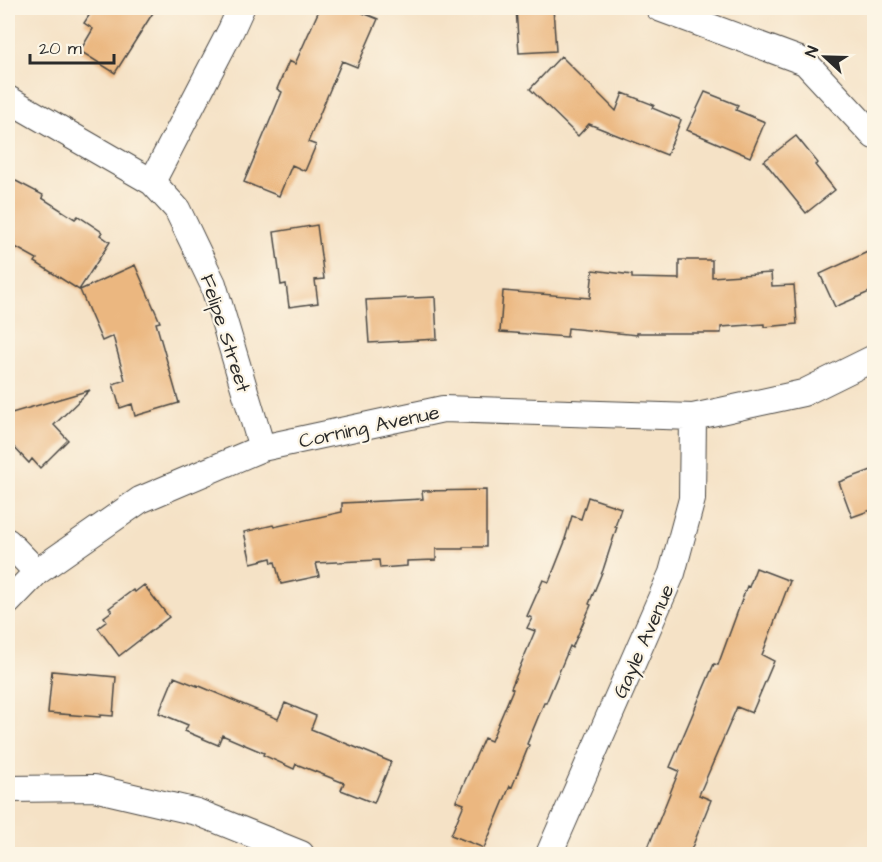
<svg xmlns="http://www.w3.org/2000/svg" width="882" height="862" viewBox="0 0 882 862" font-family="'Architects Daughter',sans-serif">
  <rect width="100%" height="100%" fill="#fcf5e5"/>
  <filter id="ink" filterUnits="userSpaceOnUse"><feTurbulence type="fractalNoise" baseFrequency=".0167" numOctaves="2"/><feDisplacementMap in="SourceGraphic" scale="12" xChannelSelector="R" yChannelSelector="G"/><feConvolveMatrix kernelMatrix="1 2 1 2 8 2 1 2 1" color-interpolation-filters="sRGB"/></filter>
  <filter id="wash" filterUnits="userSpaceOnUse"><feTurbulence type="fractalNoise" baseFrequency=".008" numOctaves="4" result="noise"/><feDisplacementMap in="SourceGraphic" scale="24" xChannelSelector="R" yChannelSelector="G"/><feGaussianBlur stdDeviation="1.35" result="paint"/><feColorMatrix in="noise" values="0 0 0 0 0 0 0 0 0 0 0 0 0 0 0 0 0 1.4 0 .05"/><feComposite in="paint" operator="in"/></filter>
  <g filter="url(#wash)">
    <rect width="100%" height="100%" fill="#f5e2c6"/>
    <g id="blocks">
      <path fill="#ebb780" d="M94 8H156L115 73 80 51 93 29 84 23Z
        M320 8H365L363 13 378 19 357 67 342 61 308 142 316 145 305 171 292 165 279 196 244 182 282 92 277 89 289 61 295 64Z
        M516 8H553L556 51 519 53Z
        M561 56 616 111 623 93 654 105 652 108 681 120 667 155 589 124 578 136 530 89Z
        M705 92 738 105 736 110 765 122 750 157 687 130Z
        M796 136 818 163 815 165 835 190 806 213 764 161Z
        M14 180 43 195 42 198 75 219 78 216 102 232 100 235 110 242 79 290 35 262 37 259 8 243V192Z
        M317 225 324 279 315 280 318 303 289 307 286 284 281 285 274 232Z
        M874 249V290L835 307 820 274Z
        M679 260H712V277L771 273 772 286 794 285 797 324 764 327V324L721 327V333H637V335L568 328 567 337 500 332 503 291 590 298 593 270 632 275V278L679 279Z
        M135 265 160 322 156 323 179 403 135 416 132 404 120 408 113 384 125 380 113 336 102 341 80 290Z
        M435 297 437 339 369 343 366 300Z
        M90 390 54 425 68 440 40 468 32 459 29 463 8 441V414Z
        M874 469V509L852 517 839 482Z
        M486 490V547H463V549H436V560L407 561V566L380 568 379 560 316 563 319 576 281 584 275 562 272 563 271 558 251 563 244 532 273 525 274 527 342 512V503L423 499 422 491Z
        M588 497 621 508 615 527H617L603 570 589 604 591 605 572 648 570 646 546 703H544L527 744 529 745 512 787 510 786 484 848 451 835 464 804 456 801 484 738 491 741 513 689 511 688 535 631 527 628 532 618 527 616 543 580 549 582 566 539H565L572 516 581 519Z
        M756 568 790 581 762 655 774 661 752 713 737 707 699 795 711 800 689 855H645L679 771 670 767 714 664 718 665 747 586 749 587Z
        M144 585 169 617 119 656 98 628 107 621 104 617 112 611 109 608 133 590 135 592Z
        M52 671 116 677 113 716 100 715V717L48 713Z
        M174 677 197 686V685L278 719 285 703 316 716 311 729 391 762 374 803 341 790 344 783 296 764 294 769 263 755 264 753 222 735 218 745 185 731 188 725 159 713Z"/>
    </g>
  </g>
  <g filter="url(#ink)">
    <use href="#blocks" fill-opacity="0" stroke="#494642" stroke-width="1.5"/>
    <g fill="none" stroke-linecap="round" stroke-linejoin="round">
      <defs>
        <path id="minor" d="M659 8 805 62 874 136
          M8 99 152 182 177 209 213 284 262 448
          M152 182 231 30 241 8
          M8 542 37 572
          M8 602 37 572 140 500 262 448 443 409 693 417 803 393 874 358
          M8 789 94 788 197 812 301 854
          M549 854 672 573 692 499 693 417"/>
      </defs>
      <use href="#minor" stroke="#494642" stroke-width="28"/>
      <use href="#minor" stroke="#fff" stroke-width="26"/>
    </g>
  </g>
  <g text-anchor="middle" stroke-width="4.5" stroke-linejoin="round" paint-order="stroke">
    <g font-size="20" fill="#2b2b2b" stroke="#fcf5e5">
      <text transform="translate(226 333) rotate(72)" y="7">Felipe Street</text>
      <text transform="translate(369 426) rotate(-12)" y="7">Corning Avenue</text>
      <text transform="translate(643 641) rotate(-66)" y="7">Gayle Avenue</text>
    </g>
  </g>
  <rect width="882" height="862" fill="none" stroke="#fcf5e5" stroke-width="30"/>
  <g transform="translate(825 57) rotate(292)" stroke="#fcf5e5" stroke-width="4.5" paint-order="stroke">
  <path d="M0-4.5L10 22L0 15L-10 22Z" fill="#2b2b2b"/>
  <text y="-9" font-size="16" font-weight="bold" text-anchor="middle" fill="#2b2b2b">N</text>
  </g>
  <path d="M30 54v9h84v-9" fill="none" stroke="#2b2b2b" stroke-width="3"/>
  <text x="39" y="54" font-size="18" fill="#2b2b2b" stroke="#fcf5e5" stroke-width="4.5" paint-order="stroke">20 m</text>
</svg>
